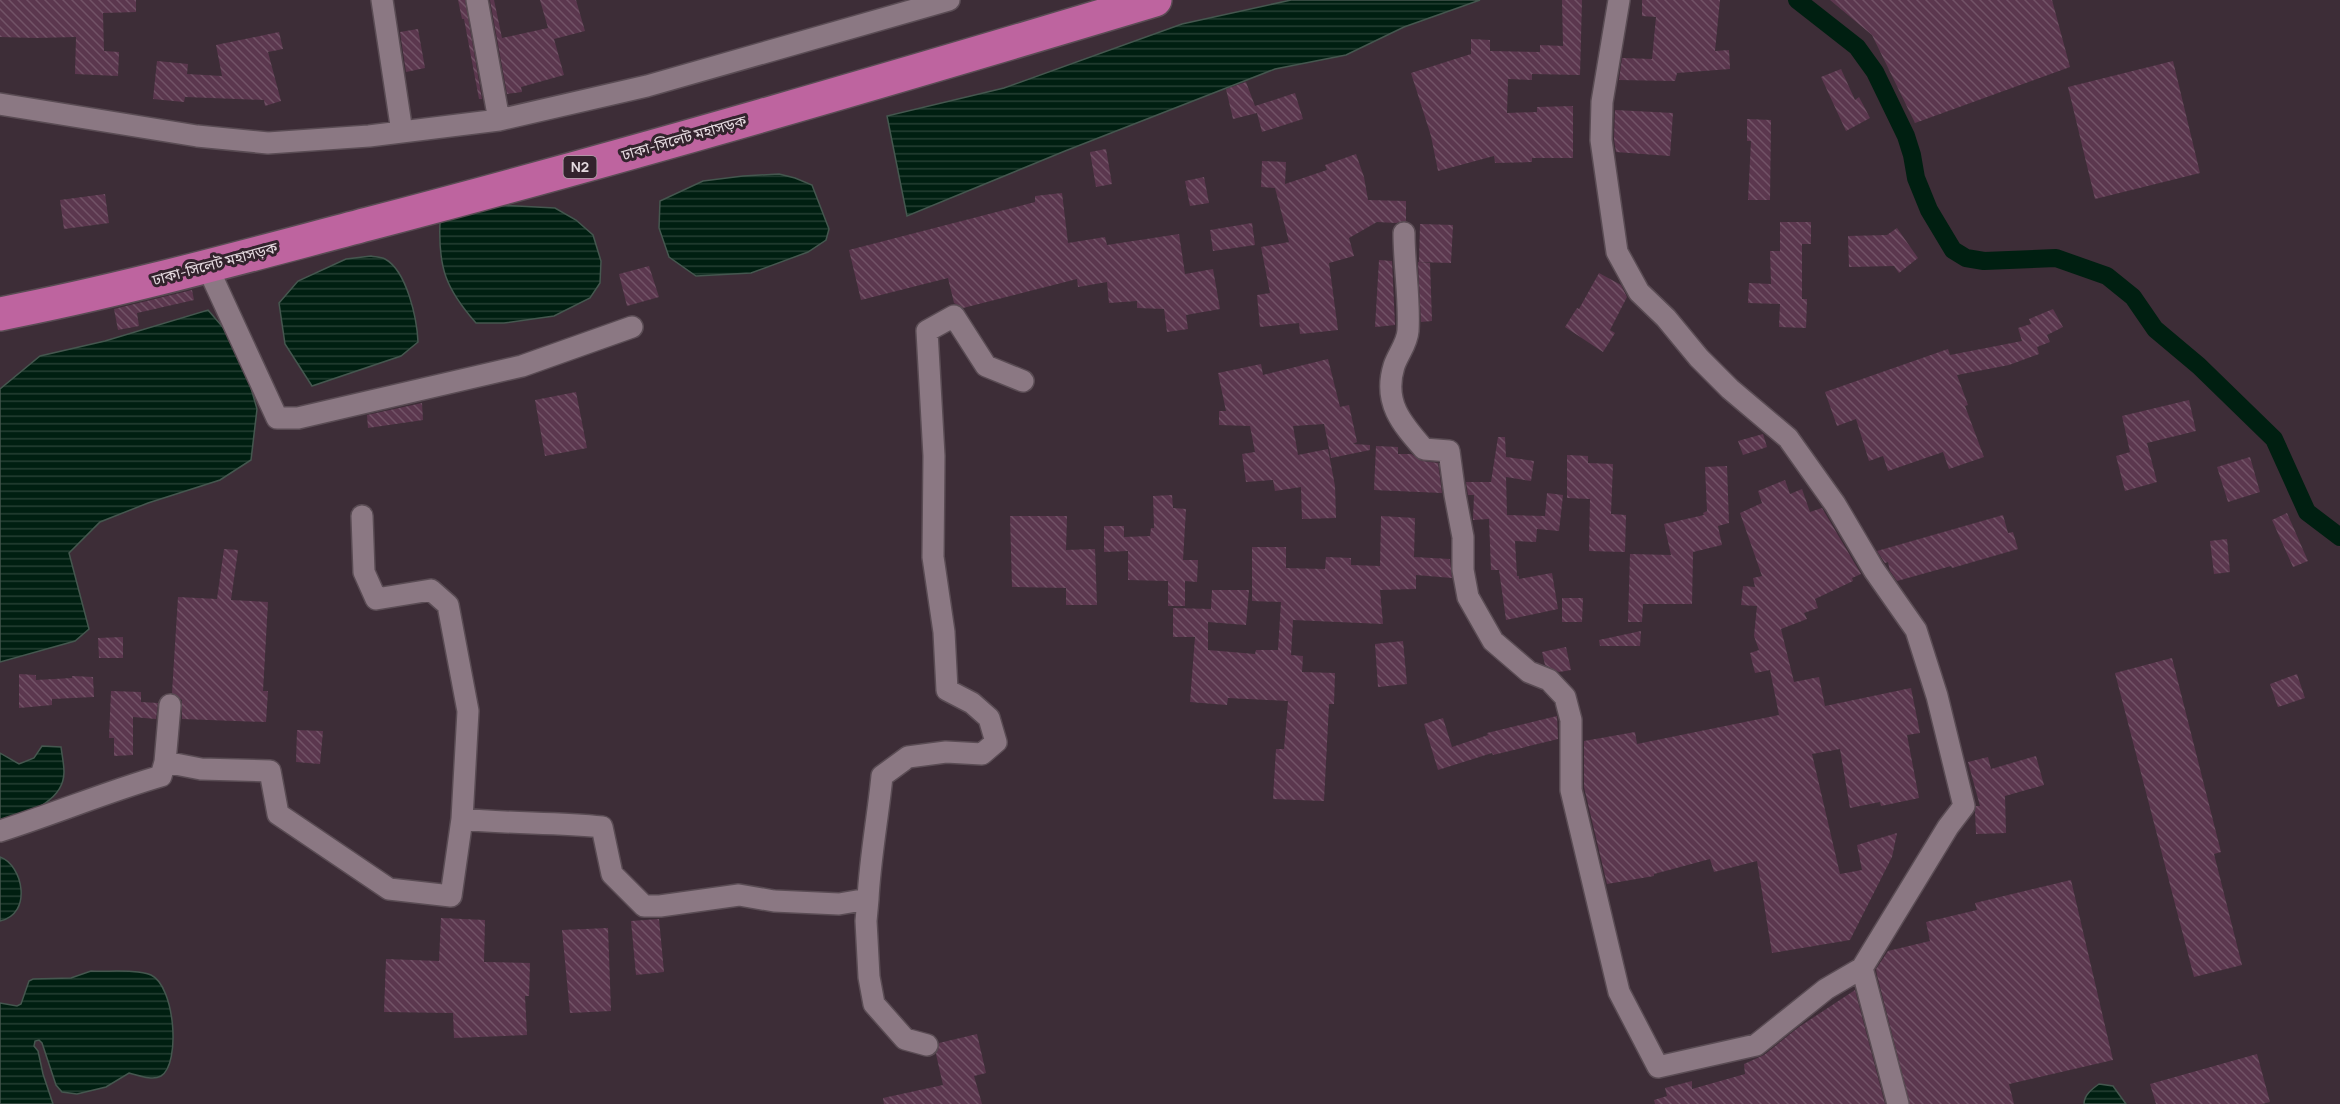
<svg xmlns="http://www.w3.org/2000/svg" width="2340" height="1104" viewBox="0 0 2340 1104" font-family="Manrope,'Noto Sans Bengali',sans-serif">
  <defs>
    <pattern id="water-rules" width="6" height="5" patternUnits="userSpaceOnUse" patternTransform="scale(1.5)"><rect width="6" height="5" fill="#001f11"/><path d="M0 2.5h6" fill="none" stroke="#253f33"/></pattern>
    <pattern id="building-back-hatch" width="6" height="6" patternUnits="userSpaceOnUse" patternTransform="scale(1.5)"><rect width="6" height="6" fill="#5b374e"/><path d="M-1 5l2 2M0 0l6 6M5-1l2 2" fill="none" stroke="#725367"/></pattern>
  </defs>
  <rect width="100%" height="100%" fill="#3d2d37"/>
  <path fill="url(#water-rules)" stroke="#45574f" stroke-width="1.5" d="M1291 0H1480L1404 27 1346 55 1275 69 1065 151 907 216 887 116 1004 88 1182 24Z
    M779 174 795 178 812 185 829 229 826 240 808 252 751 273 696 276 669 257 659 228 660 201 703 181 743 176Z
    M497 205 555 208 576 220 593 235 601 261 600 283 590 298 554 316 504 323H476C446 289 438 268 440 222Z
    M371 256C375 257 381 257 385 259 407 271 417 319 418 342L401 356 312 386 285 344 279 303 298 281 346 259Z
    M208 310 239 346 257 409 251 460 220 480 148 503 100 522 69 553 89 629 75 641 0 662V389L40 356 105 341Z
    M42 746 61 747C62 755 64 764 64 772 64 803 24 814 0 823V753L19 764 34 758Z
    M0 857C23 865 33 914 0 921Z
    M91 971C108 972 137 969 151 975 175 986 181 1064 161 1076 152 1081 138 1075 129 1073L106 1087 77 1094 62 1092 56 1085 42 1043 39 1040 35 1041 34 1046 38 1051 43 1074 53 1104H0V1003L17 1006 21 1004 29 981 33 979 71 978Z
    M2099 1084 2113 1086 2126 1104H2084C2084 1095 2092 1089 2099 1084Z"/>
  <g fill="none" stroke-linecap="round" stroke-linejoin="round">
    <path stroke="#001f11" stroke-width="18" d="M1797 0 1857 47 1875 72 1906 136 1912 155 1916 178 1929 210 1953 250 1966 258 1984 261 2056 258 2107 276 2133 297 2155 329 2199 366 2274 439 2307 512 2340 537"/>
  </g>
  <path fill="url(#building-back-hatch)" d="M0 0H136V12L103 13 104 51 119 52 118 76 75 74 76 37 36 38 0 37Z
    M458 0H465L482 99H479L464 19H462Z
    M490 0H494L502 38 548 28 540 0H576L585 31 554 39 564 75 521 87 522 92 507 94Z
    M1562 0H1582L1580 75 1532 74V80L1508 79 1507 113 1537 112V107L1573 106V158H1532V162L1495 163 1494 156 1438 171 1431 136 1411 73 1471 54V39L1490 40V51L1540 52V45L1563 46Z
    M1642 0H1720L1715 51 1729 50 1730 69 1677 73 1675 81 1619 80 1622 58 1652 59 1656 17 1642 16Z
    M1830 0H2052L2070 67 1915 123 1872 35Z
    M418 29 425 68 406 72 400 32Z
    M279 32 283 49 268 52 281 101 265 106 264 100 185 97 184 102 153 99 157 61 188 64 187 74 222 76 216 45Z
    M2173 61 2200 173 2095 199 2068 87Z
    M1841 69 1855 100 1859 97 1870 118 1846 131 1821 77Z
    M1246 82 1255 106 1295 93 1303 119 1262 132 1257 113 1233 119 1226 89Z
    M1615 110 1673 113 1670 156 1616 152 1614 139Z
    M1747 119 1771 120 1770 200H1748L1751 141H1747Z
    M1106 149 1112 184 1096 187 1090 152Z
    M1356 154 1364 177 1368 200 1406 201V221L1396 223 1377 222 1349 238 1354 256 1329 263 1338 330 1300 334 1299 323 1260 327 1257 295 1270 293 1261 247 1289 242 1275 188 1261 187 1262 161 1286 162 1285 184 1327 170 1325 165Z
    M1204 177 1209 203 1190 206 1185 181Z
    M1062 193 1068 243 1105 237 1107 245 1179 234 1185 274 1213 269 1220 309 1186 315 1188 329 1167 332 1164 309 1137 308V301L1109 303 1107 282 1078 287 1077 279 963 308 954 303 948 278 861 300 849 250 1035 202V196Z
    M105 194 109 223 64 229 60 200Z
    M1780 222H1811V244H1802V299H1807L1806 328 1779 327 1780 304 1748 303 1749 283 1771 284 1770 251H1780Z
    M1252 223 1255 245 1213 251 1210 230Z
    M1420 224 1453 225 1451 263 1419 262Z
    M1897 228 1918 258 1899 273 1894 266 1849 267 1848 236 1887 235Z
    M1379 260 1392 261 1395 325 1375 327Z
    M1418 262 1430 263 1432 321 1421 322Z
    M649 266 659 297 627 306 619 274Z
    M1599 273 1621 285 1627 297 1610 330 1615 333 1603 352 1565 327 1577 308 1579 309Z
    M192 290 194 300 137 313 139 326 118 330 114 309Z
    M2053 309 2063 327 2047 335 2050 342 2037 347 2039 354 2009 365 1957 375 1968 405 1965 406 1984 457 1949 469 1943 452 1888 471 1883 456 1869 461 1856 419 1837 426 1825 392 1948 349 1950 355 2022 341 2018 328 2031 324 2029 319Z
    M1328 359 1340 407 1349 405 1357 442 1353 444 1370 445V450L1331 458 1324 424 1293 426 1298 455 1328 449 1335 486 1336 518 1302 519 1301 487 1275 491 1273 480 1246 482 1242 454 1255 452 1250 426 1219 425V411H1226L1218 373 1261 364 1263 375Z
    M576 392 587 448 545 456 535 400Z
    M2189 400 2196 431 2147 443 2157 482 2125 491 2116 456 2130 452 2122 416Z
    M422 403 423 420 368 428 367 415Z
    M1763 434 1767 447 1743 455 1738 441Z
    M1498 437H1505L1506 457 1534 461 1531 481 1506 477 1507 515 1545 516 1547 493 1563 495 1559 531 1537 529 1536 542 1515 541 1517 576H1519V579L1552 573 1558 609 1506 620 1499 570H1491L1489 519 1473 520 1474 495H1468L1466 482H1491Z
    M1376 446 1398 447V454H1411L1422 461 1438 463 1442 493 1374 490Z
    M1567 455 1588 456V463L1613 464 1611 514 1626 515 1625 552 1589 551 1590 499 1567 498Z
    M2250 457 2260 492 2228 502 2217 467Z
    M1727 466 1729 523 1718 526 1722 545 1693 552 1692 604H1643L1642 622H1628L1630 554 1671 555 1664 524 1704 515 1703 513 1707 511 1705 467Z
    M1785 480 1790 494 1802 489 1810 512 1822 508 1861 574 1852 578 1853 581 1815 599 1818 608 1804 613 1807 619 1781 629 1794 682 1819 677 1825 706 1911 688 1920 733 1907 735 1919 798 1881 806 1880 802 1850 808 1840 749 1812 754 1840 874 1862 870 1857 845 1897 833 1892 857 1850 940 1772 953 1757 861 1714 872 1710 859 1654 874V876L1607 884 1584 787V741L1635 732 1637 744 1779 715 1770 670 1755 673 1750 653 1759 650 1754 636 1757 606 1741 605 1743 586 1755 587 1753 578 1762 576 1740 513 1762 503 1758 491Z
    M1172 495 1173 508 1186 509 1183 560H1198L1197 582 1185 581V606H1168V581L1128 580V551L1104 552V526H1124V537L1150 536 1151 528H1154L1153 496Z
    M2287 513 2308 561 2293 567 2272 520Z
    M2003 515 2008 533 2013 532 2018 549 1952 568 1951 566 1897 581 1890 571 1888 562 1885 563 1877 551Z
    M1010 516H1067L1066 550 1095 549 1097 605H1066V588L1012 587Z
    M1381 516 1415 518 1414 557 1450 559 1452 578 1416 575V589L1380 590 1383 624 1293 620 1291 655 1303 656 1302 672 1335 673 1334 704H1329L1324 801 1273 799 1276 749H1284L1288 701 1228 698 1227 705 1190 702 1195 637H1173V608L1211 609 1212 590H1249L1246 625 1208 622V650L1255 654 1256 650H1278L1281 602 1252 601V547H1286V568L1325 569 1326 557 1351 558V565L1380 566Z
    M2227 539 2230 572 2214 574 2210 541Z
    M224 549 238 550 231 600 268 602 263 691H268L266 722 182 719V700L172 693 178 597 217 599Z
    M1562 598H1583L1582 622H1562Z
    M1641 631 1640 646H1600L1599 640Z
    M123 637V658H99L98 638Z
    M1403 641 1407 684 1378 687 1375 644Z
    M1566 647 1571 670 1559 672 1545 665 1542 652Z
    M2172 658 2221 852 2214 854 2242 965 2194 977 2115 673Z
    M19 674 36 675V680L72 678V676L93 677 94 697 52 699V705L19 708Z
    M2297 674 2305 698 2278 707 2270 684Z
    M111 691 141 692V702L158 703 156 719 133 717V755L114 756V738H109Z
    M1557 716 1558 739 1493 755 1492 753 1438 770 1424 724 1443 718 1452 747 1488 735 1487 733Z
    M297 730 323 731 320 764 296 762Z
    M2036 756 2044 785 2005 796 2006 833 1976 834 1975 811 1976 806H1980L1968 762 1988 757 1991 769Z
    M2071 880 2113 1060 2009 1084 2014 1104H1910L1877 975 1876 969 1888 951 1930 941 1926 922 1977 910 1975 903Z
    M441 918 485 920 484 962 530 963 529 996H525L527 1035 454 1038 453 1013 384 1012 386 959 439 961Z
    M659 919 664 972 636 975 631 921Z
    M608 928 611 1011 570 1013 562 930Z
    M1855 990 1885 1104H1655L1654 1100 1667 1096 1665 1088 1692 1081V1089L1745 1074 1744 1064 1764 1055 1799 1027Z
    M977 1034 986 1073 974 1076 982 1104H884L883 1098 943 1085 936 1054 939 1043Z
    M2257 1054 2270 1102 2262 1104H2156L2150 1084Z"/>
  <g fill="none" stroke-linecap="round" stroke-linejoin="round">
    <defs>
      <path id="street" d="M382 0 402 132
        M477 0 499 120
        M0 104 197 136 268 143 369 136 499 120 647 86 949 0
        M1404 233C1404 266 1410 299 1408 331 1407 344 1398 354 1394 366 1383 402 1401 423 1424 449L1449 451 1455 495 1463 537V570L1468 597 1493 641 1529 672 1549 680 1565 697 1571 720V790L1619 992 1658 1067 1756 1045 1826 989 1862 968 1948 827 1964 806 1937 696 1916 630 1874 570 1835 504 1788 438 1730 389 1699 358 1666 318 1639 292 1617 252 1601 140 1602 102 1619 0
        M207 266 277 418H298L522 366 632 327
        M165 762 201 769 270 771 278 814 389 889 451 896 462 819 468 711 448 605 431 590 376 599 364 572 362 516
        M462 819C508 824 555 822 602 827L612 874 644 906H660L739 895 774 901 839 904 868 899C870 858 878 817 882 776L908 757 946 752 982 754 996 742 989 718 972 703 947 690 944 632 933 557 934 456 927 331 954 316 986 366 1023 381
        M0 831C54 814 106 792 161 776L165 762 170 705
        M868 899 866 921 869 977 874 1004 905 1039 927 1045
        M1862 968 1898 1104"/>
      <path id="highway" d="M0 314C124 290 246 256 368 224 632 155 894 78 1155 0"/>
    </defs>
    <use href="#street" stroke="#5a4c54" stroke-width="24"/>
    <use href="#highway" stroke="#5a4c54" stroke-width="36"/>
    <use href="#street" stroke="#8b7883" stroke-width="21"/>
    <use href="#highway" stroke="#be649f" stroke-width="33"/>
  </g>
  <g text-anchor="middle" stroke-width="6" stroke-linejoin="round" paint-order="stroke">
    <rect fill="#33232d" stroke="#b0a3aa" stroke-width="1.5" x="563.5" y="156" width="33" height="22" rx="4.5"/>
    <g font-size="14" font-weight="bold" fill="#e5dae0">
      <text x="580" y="172">N2</text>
    </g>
    <g font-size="15" fill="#e5dae0" stroke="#33232d">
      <text transform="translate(684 138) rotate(-16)" y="5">ঢাকা-সিলেট মহাসড়ক</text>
      <text transform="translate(215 264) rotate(-15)" y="5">ঢাকা-সিলেট মহাসড়ক</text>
    </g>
  </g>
</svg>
